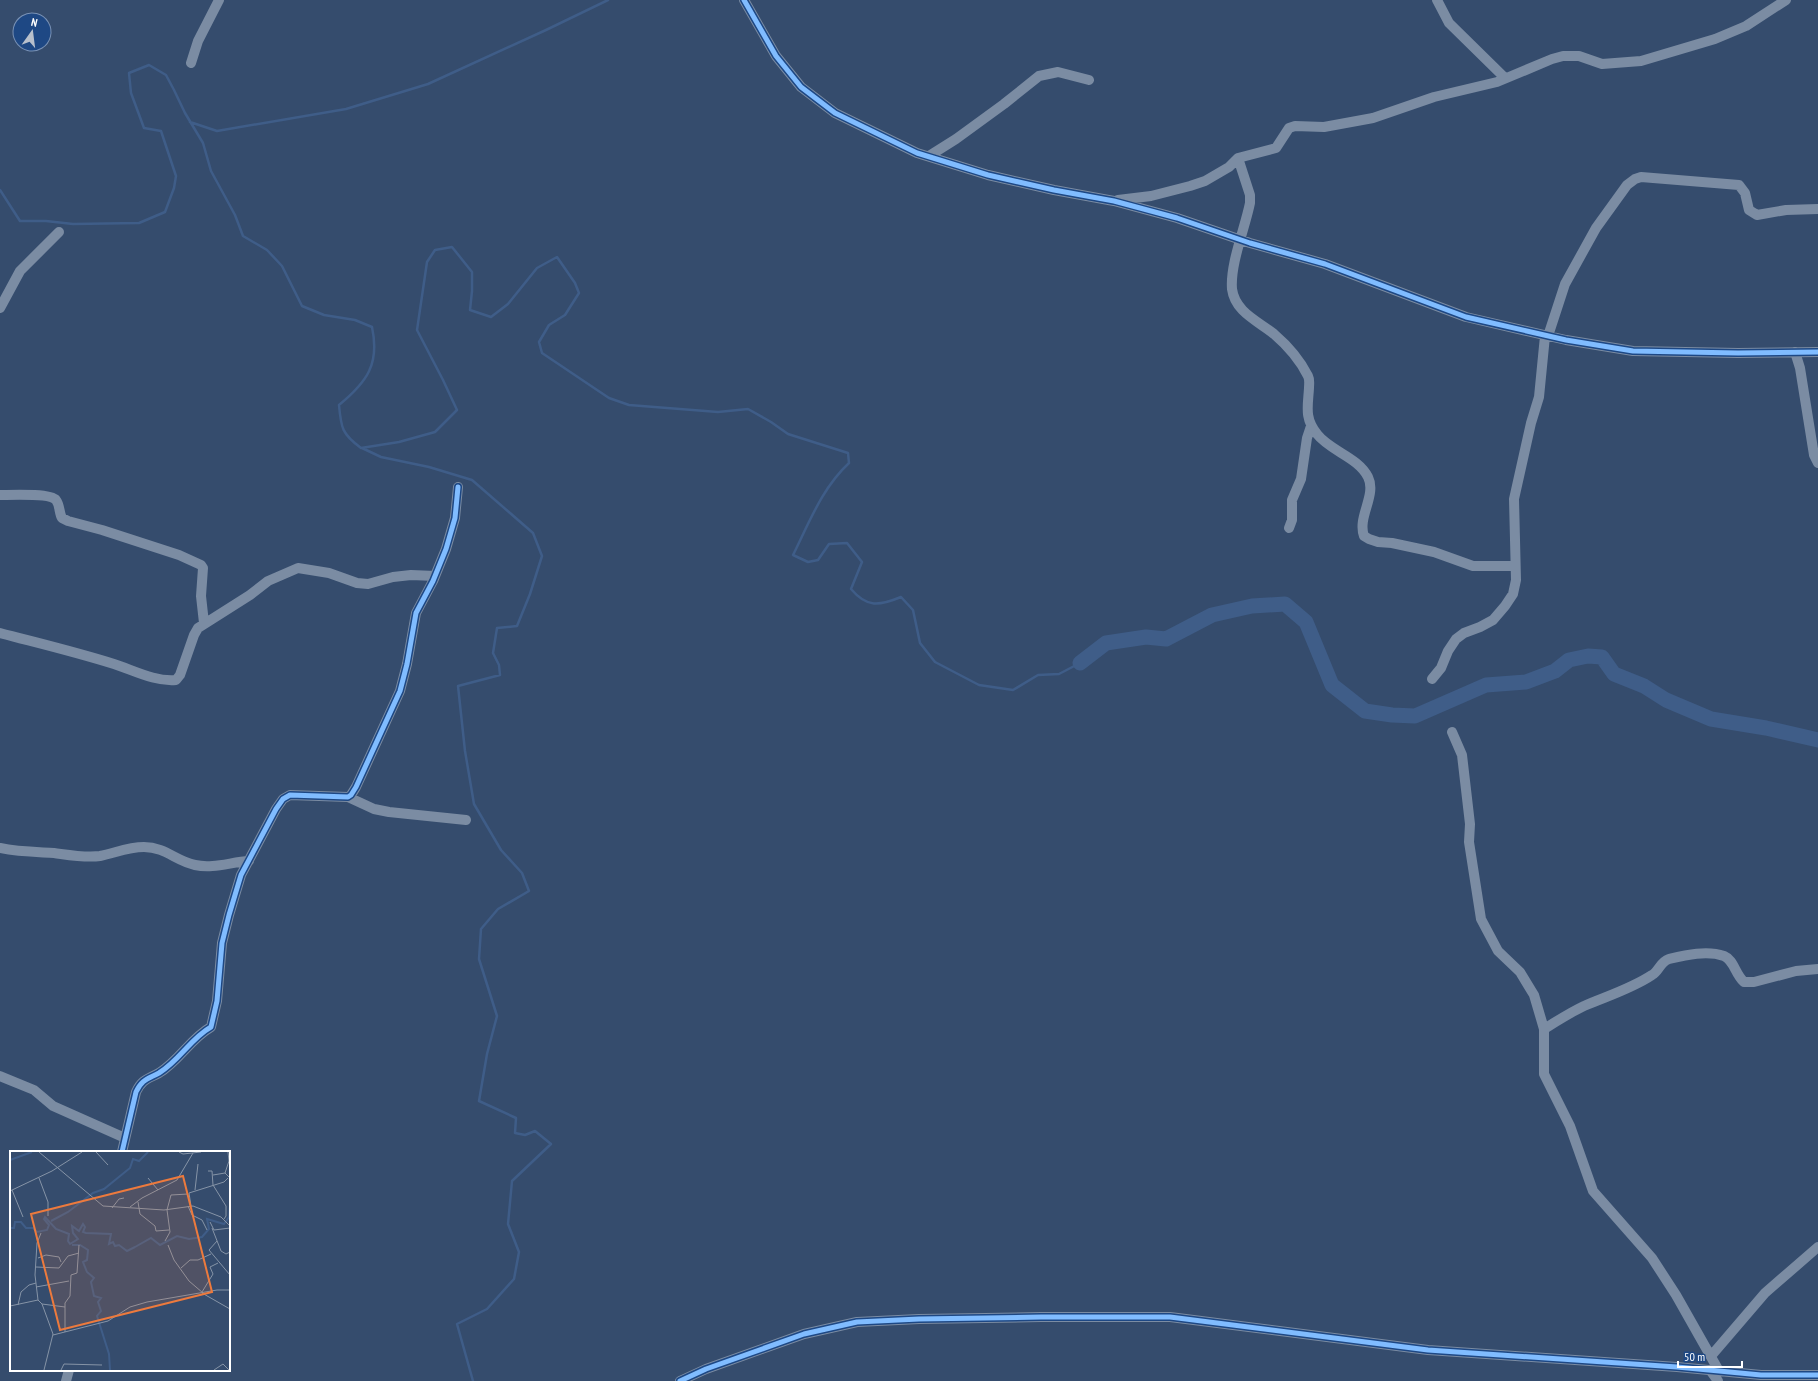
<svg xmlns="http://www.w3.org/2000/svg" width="1818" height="1381" viewBox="0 0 1818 1381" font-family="'PT Sans Narrow',sans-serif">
  <rect width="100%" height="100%" fill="#354c6d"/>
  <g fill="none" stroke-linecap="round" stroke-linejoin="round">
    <path stroke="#3f5d88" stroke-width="2.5" d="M190 122 217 131 346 109 428 84 546 30 608 0
      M0 190 20 221H46L73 224 139 223 165 212 174 188 176 176 161 131 144 128 131 93 129 73 149 65 166 75 174 90 185 113 203 143 211 171 235 215 243 236 267 250 282 266 302 306 324 315 355 320 372 327C380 364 367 382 339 405 341 428 342 434 361 448L399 442 435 432 457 410 443 380 417 330 427 262 435 250 452 247 472 272V291L470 310 491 317 508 304 537 268 557 257 575 283 579 293 565 315 549 325 539 342 542 353 609 398 629 405 718 412 748 409 771 422 788 434 848 453 849 463C822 488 809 523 793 555L808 562 818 560 829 544 847 543 862 562 851 589C867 608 879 606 901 597L913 610 920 643 935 662 979 685 1013 690 1038 675 1059 674 1080 663
      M362 448 381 457 429 467 472 480 533 533 542 556 530 594 517 626 497 628 493 653 499 665 500 675 458 686 465 751 474 804 501 850 522 873 529 891 498 909 481 929 479 959 497 1016 487 1054 479 1101 516 1118 515 1133 525 1135 535 1131 551 1144 512 1181 508 1224 519 1252 514 1279 487 1309 457 1324 473 1381"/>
    <path stroke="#3f5d88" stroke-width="15" d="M1080 663 1106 643 1146 637 1166 639 1212 615 1252 606 1285 604 1306 622 1332 685 1365 711 1392 715 1415 716 1486 685 1526 682 1555 671 1569 660 1588 656 1602 657 1614 674 1644 686 1666 700 1711 719 1766 728 1818 740"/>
    <path stroke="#7b8ca3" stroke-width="10" d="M744 0 776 56 801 87 835 113 917 153 988 175 1054 190 1114 201 1177 218 1250 243 1325 264 1466 317 1566 340 1633 351 1738 353 1818 352
      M1437 0 1449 23 1505 78
      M191 63 198 41 219 0
      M929 156 956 139 1004 104 1039 76 1058 72 1089 80
      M1238 158 1250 195V203C1245 228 1230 264 1232 289 1235 312 1258 321 1274 334 1288 346 1300 360 1308 376 1310 380 1309 384 1309 388 1308 406 1304 418 1317 434 1330 451 1358 457 1368 477 1377 495 1357 517 1364 536L1369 539 1378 542 1392 543 1434 552 1473 566H1515
      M1118 200 1151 196 1190 186 1205 181 1229 167 1238 158 1276 148 1289 128 1295 126 1324 127 1373 118 1434 97 1497 82 1552 59 1563 56H1579L1602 64 1641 61 1715 39 1746 26 1786 0
      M0 308 20 271 59 232
      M1548 336 1565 284 1596 228 1627 185 1635 179 1641 177 1739 185 1745 193 1749 210 1757 215 1786 210 1818 209
      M1795 352 1800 368 1814 455 1818 463
      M0 495C10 495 50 493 56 500 60 505 59 513 62 518L68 521 102 530 179 555 201 565 203 568 201 596 204 623
      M1289 528 1292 520V500L1301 479 1307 438 1311 426
      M0 633C38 643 76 652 114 664 133 670 155 682 176 680L180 675 194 635 198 628 250 595 268 581 298 568 329 573 357 583 368 584 393 577 411 575 435 576
      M1432 679 1441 668 1448 651 1456 639 1464 633 1480 627 1493 620 1505 606 1513 594 1516 580 1514 499 1531 423 1539 397 1545 336
      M1452 732 1462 755 1470 824 1469 842 1481 919 1498 951 1520 972 1534 995 1544 1029V1074L1570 1126 1593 1191 1652 1258 1676 1295 1719 1371
      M348 797 374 809 389 812 466 820
      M0 848C18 852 36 852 54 853 69 855 85 858 100 856 115 853 128 847 144 847 165 847 176 861 195 865 213 869 231 862 249 861
      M1544 1029C1557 1021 1571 1012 1584 1006 1607 996 1631 989 1652 975 1659 971 1660 962 1669 959 1686 955 1707 950 1724 956 1734 960 1735 974 1744 982H1754L1796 971 1818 969
      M0 1076 34 1090 53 1106 125 1138
      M122 1152 136 1092C142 1079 148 1079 159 1073 179 1061 191 1038 211 1027L217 1001 222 943 229 915 241 875 276 809 283 799 290 795 348 797 351 795 356 787 400 691 407 664 416 613 433 581 446 549 455 518 458 487
      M1711 1356 1765 1293 1818 1247
      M1710 1370 1718 1381
      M66 1381 69 1370
      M680 1381 706 1369 804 1334 857 1322 919 1319 1041 1317H1170L1428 1350 1677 1367 1761 1375H1818"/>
    <defs>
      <path id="cycleway" d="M744 0 776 56 801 87 835 113 917 153 988 175 1054 190 1114 201 1177 218 1250 243 1325 264 1466 317 1566 340 1633 351 1738 353 1818 352
        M122 1152 136 1092C142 1079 148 1079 159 1073 179 1061 191 1038 211 1027L217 1001 222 943 229 915 241 875 276 809 283 799 290 795 348 797 351 795 356 787 400 691 407 664 416 613 433 581 446 549 455 518 458 487
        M680 1381 706 1369 804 1334 857 1322 919 1319 1041 1317H1170L1428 1350 1677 1367 1761 1375H1818"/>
    </defs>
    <use href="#cycleway" stroke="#1e4884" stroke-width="8"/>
    <use href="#cycleway" stroke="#80bcff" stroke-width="5"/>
  </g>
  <g transform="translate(10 1151)">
    <rect width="220" height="220" fill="#354c6d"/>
    <path fill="none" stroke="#3f5d88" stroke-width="2" d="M0 9 22 1M41 70 58 61 83 42 94 38 120 17 123 8 129 10 138 1M0 77H4L5 71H11L16 77H23L27 81 37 79 39 74 34 68 35 66 46 78 59 83 58 90 60 93 68 88 63 82 62 75 69 80 73 73 75 76 73 81 76 82 101 83 99 93 103 91 105 95 109 94 117 100 125 96M62 94H70L78 99 77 109 73 111 77 121 84 127 81 131 84 145 91 147 88 151 91 160 87 165 99 203 100 219M125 96 141 87 150 94 167 85 179 88 192 86 199 78 197 68 214 73 219 66 220 55"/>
    <path fill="none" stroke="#8694a7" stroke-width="1" d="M29 1 93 55 154 59 183 55 211 66 220 75M86 1 98 14M169 1 173 3 191 1M218 1 219 10 215 22 220 27M198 20H202L203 34M203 24 215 22M29 27 38 51V65M138 27 148 39M203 34 216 55V65L214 68M2 39 13 66M185 39 188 13M0 40 42 20 72 1M128 51 130 63 145 75 146 80 159 79M178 55 182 64 192 69 197 79M181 55 179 42 214 31 218 27M120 56 132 47 167 29 183 2M102 57 109 48 114 47M157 59 161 44 178 43M200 71 204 79 220 77M202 77 211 100 216 103 220 101M155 90 160 81 157 59M207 90 199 99 220 124M158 94 164 109 179 130 193 142M28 107 36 104 49 106 51 111M26 116 49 117 58 105 69 102M171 117 180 109H188L201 103M26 136 59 130M192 141 203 123 200 116 208 112M192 142 220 158M28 149 25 124 27 92 31 82M32 153 55 156M8 154 11 141 19 134 26 132M0 155 28 149 32 153 43 183 34 219M55 181V152L60 145 61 124 67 122 69 94M43 184 98 170 120 156 137 151 207 139H220M51 219 54 213 92 214M204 219 213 213 219 219"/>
    <path fill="#ed7a3d" fill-opacity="0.15" stroke="#ed7a3d" stroke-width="2" d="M173 25 202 141 50 179 21 63Z"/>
    <rect width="220" height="220" fill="none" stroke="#fff" stroke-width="2"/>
  </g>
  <g transform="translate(32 32) rotate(14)"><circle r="19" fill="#1e4884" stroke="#7891b5"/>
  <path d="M0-3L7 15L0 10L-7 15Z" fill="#b8c0cc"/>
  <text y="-6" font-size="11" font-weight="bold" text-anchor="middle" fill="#ffffff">N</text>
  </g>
  <path d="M1678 1361v6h64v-6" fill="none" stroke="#ffffff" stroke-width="2"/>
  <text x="1684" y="1361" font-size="12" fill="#ffffff" stroke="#1e4884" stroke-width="3" paint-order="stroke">50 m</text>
</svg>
